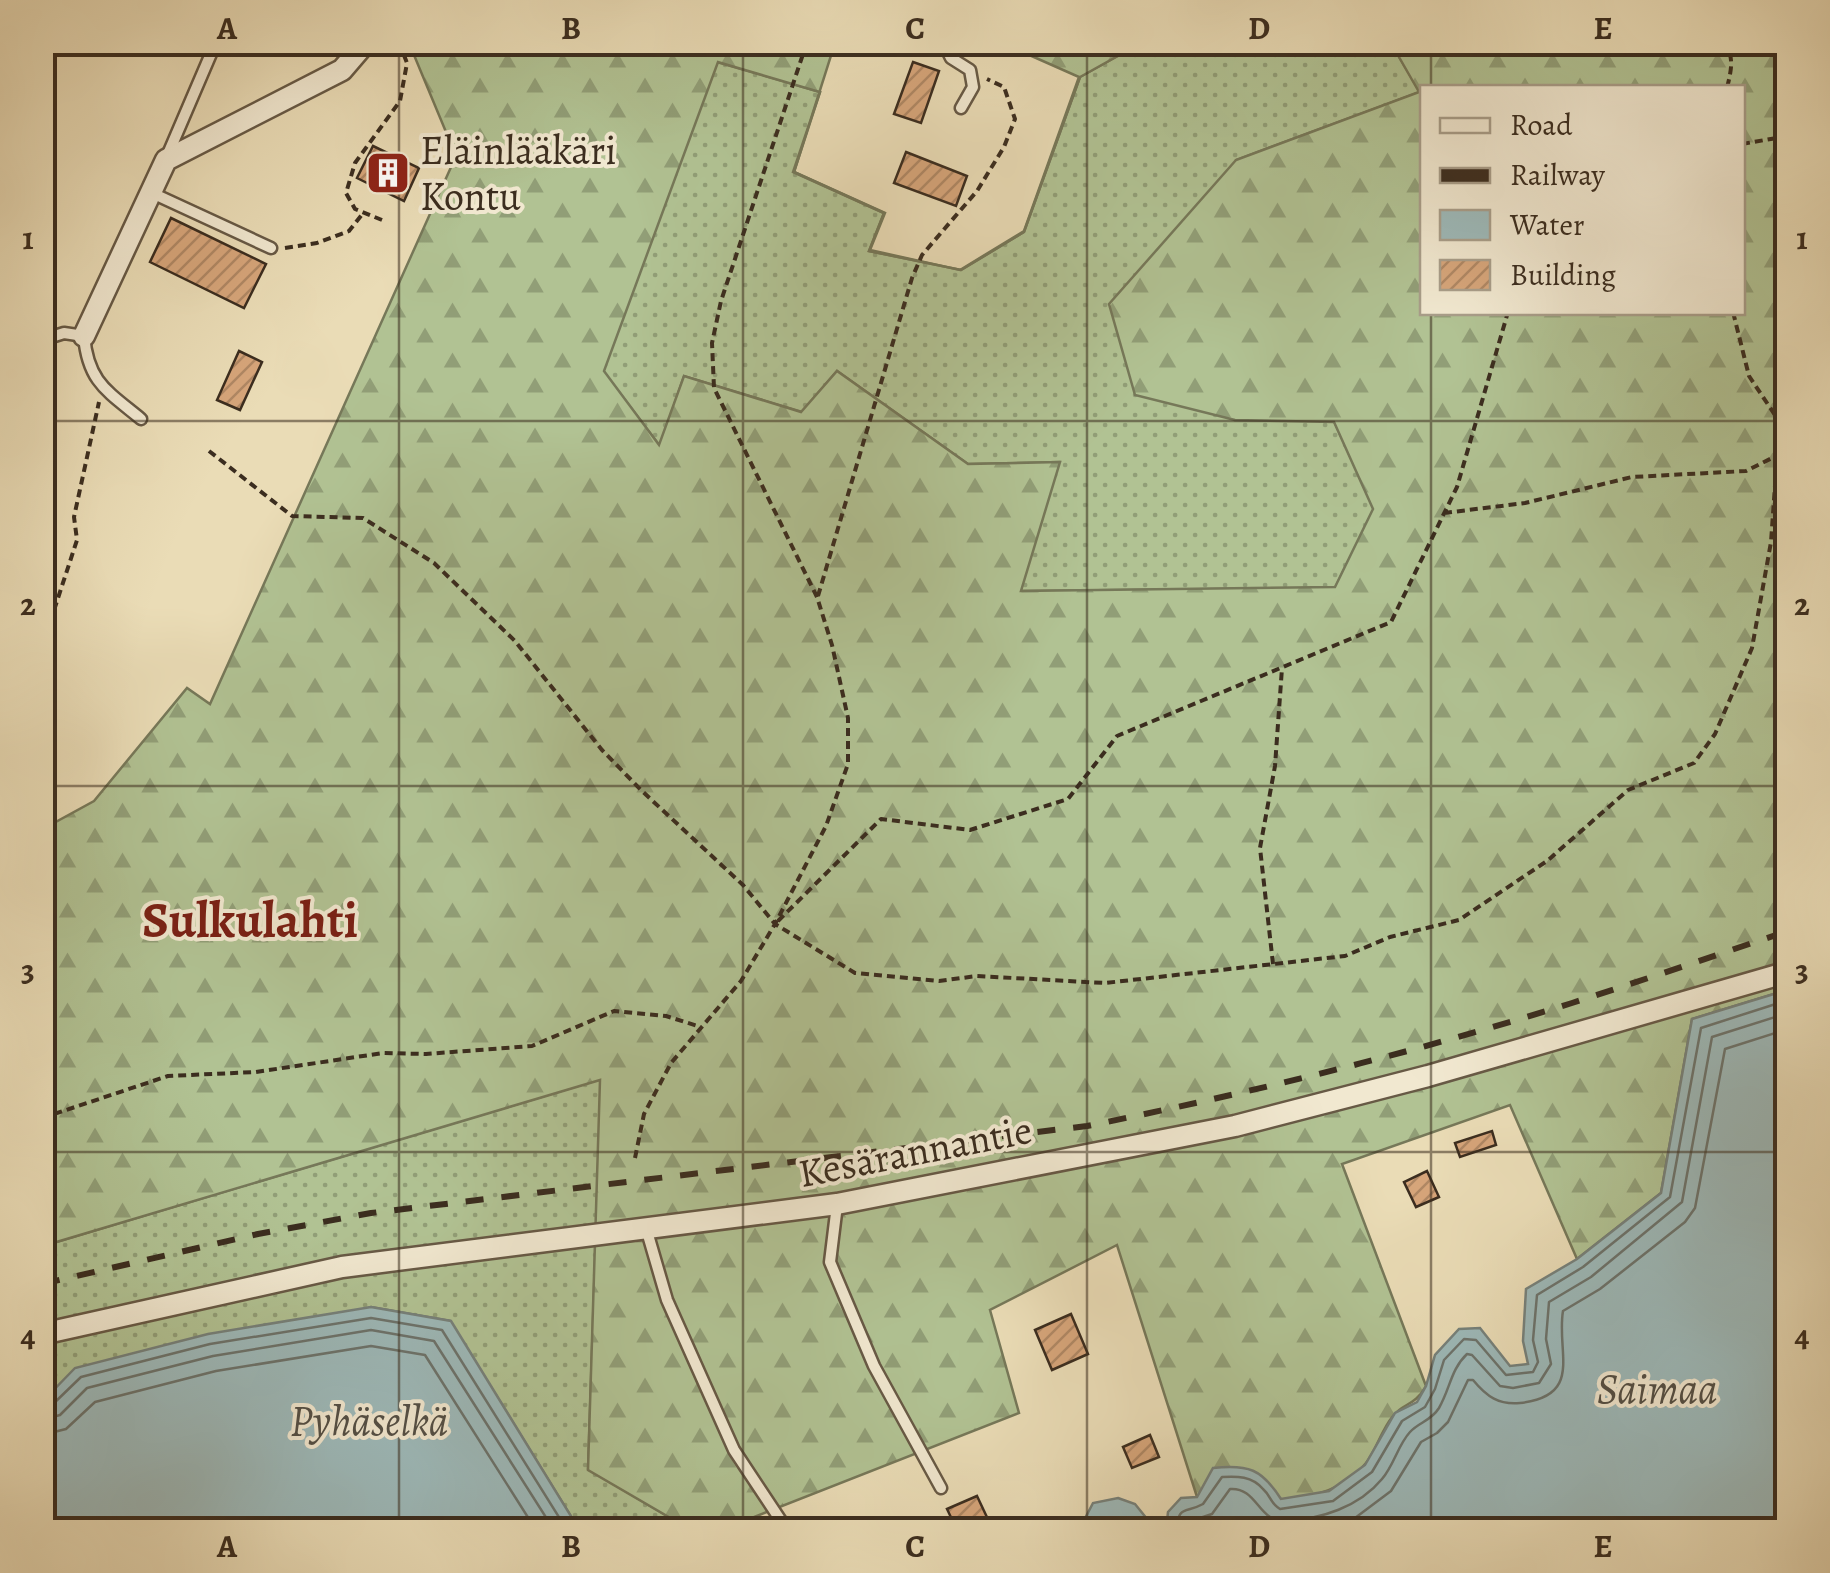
<svg xmlns="http://www.w3.org/2000/svg" width="1830" height="1573" viewBox="0 0 1830 1573" font-family="Alegreya,serif">
  <defs>
    <pattern id="grass-dots" width="8" height="8" patternUnits="userSpaceOnUse" patternTransform="scale(2.5)"><rect width="8" height="8" fill="#b1c293"/><path d="M2 2h.1M6 6h.1" fill="none" stroke="#919e77" stroke-width="1.8" stroke-linecap="round"/></pattern>
    <pattern id="forest-firs" width="22" height="20" patternUnits="userSpaceOnUse" patternTransform="scale(2.5)"><rect width="22" height="20" fill="#b1c293"/><path d="M5 1l3.5 6h-7zM16 11l3.5 6h-7z" fill="#919e77"/></pattern>
    <pattern id="building-hatch" width="6" height="6" patternUnits="userSpaceOnUse" patternTransform="scale(2.5)"><rect width="6" height="6" fill="#d6a57a"/><path d="M-1 1l2-2M0 6l6-6M5 7l2-2" fill="none" stroke="#af8763"/></pattern>
  </defs>
  <rect width="100%" height="100%" fill="#eadcb6"/>
  <filter id="stains"><feTurbulence type="fractalNoise" baseFrequency=".002" numOctaves="4"/><feColorMatrix values="0 0 0 0 .2 0 0 0 0 .09 0 0 0 0 .02 0 0 0 .5 -.17"/></filter>
  <radialGradient id="worn" r=".72"><stop offset=".6" stop-color="#630" stop-opacity="0"/><stop offset="1" stop-color="#630" stop-opacity=".3"/></radialGradient>
  <path fill="url(#grass-dots)" stroke="#767859" stroke-width="2.5" d="M1141 43H1391L1420 92 1236 160 1235 420 1334 421 1374 509 1335 588 1020 591 1059 462 968 464 837 371 802 412 684 376 660 446 603 371 717 62 820 92 794 172 884 213 869 251 961 270 1024 232 1080 77Z
    M601 1079 588 1469 691 1530H575L577 1526 450 1321 371 1307 43 1401V1246Z"/>
  <path fill="url(#forest-firs)" stroke="#767859" stroke-width="2.5" fill-rule="evenodd" d="M409 43H835L794 172 885 213 870 250 960 270 1024 231 1079 77 1018 50 1021 43H1141L1080 77 1024 232 961 270 869 251 884 213 793 172 820 92 718 62 604 371 659 445 684 376 801 412 837 371 968 464 1060 462 1021 591 1335 587 1373 509 1334 422 1235 420 1135 395 1109 304 1236 160 1419 92 1391 43H1787V990L1692 1019 1661 1193 1577 1259 1510 1105 1342 1164 1426 1386C1414 1407 1404 1402 1393 1416 1381 1430 1377 1449 1366 1463 1327 1512 1251 1499 1197 1497L1117 1245 990 1310 1019 1413 744 1521 747 1530H691L588 1470 600 1080 43 1246V829L94 801 187 688 210 704 456 156ZM1422 88H1742V312H1422Z"/>
  <path fill="#9db9b9" stroke="#76817b" stroke-width="2.5" d="M1787 990V1530H1163H1166L1168 1512 1181 1498 1197 1497 1213 1468C1248 1464 1262 1469 1281 1499L1329 1491 1365 1465 1395 1413 1417 1402 1426 1386 1435 1355 1459 1329 1480 1328 1510 1366 1528 1364 1523 1341 1526 1289 1577 1259 1661 1193 1692 1019Z
    M371 1307 451 1321 577 1526 575 1530H43V1401L75 1368 208 1334Z
    M1118 1498 1135 1504 1156 1530H1079L1093 1503Z"/>
  <g fill="none" stroke-linecap="round" stroke-linejoin="round">
    <path stroke="#6c736c" stroke-width="2.5" d="M42 1407 52 1405 81 1377 210 1344 371 1318 442 1330 567 1530
      M42 1420 60 1415 87 1388 213 1356 371 1330 434 1341 554 1530
      M42 1435 66 1429 95 1402 216 1371 371 1346 425 1355 536 1530
      M1176 1530C1179 1504 1185 1514 1203 1504L1222 1477C1237 1476 1252 1476 1263 1489 1271 1496 1270 1503 1280 1509L1333 1501 1372 1472 1402 1421 1425 1407 1435 1389 1444 1360 1464 1339 1476 1340 1506 1375 1533 1372 1538 1362 1533 1340 1537 1295 1583 1267 1670 1197 1701 1028 1788 1000
      M1189 1530 1191 1521 1212 1514 1230 1489C1258 1487 1258 1523 1286 1521 1321 1519 1359 1507 1382 1479 1394 1465 1398 1445 1410 1432 1419 1422 1431 1421 1439 1408 1450 1389 1451 1369 1467 1354L1472 1355 1500 1386 1513 1388 1539 1383 1551 1364 1546 1339 1549 1302 1591 1277 1682 1202 1712 1037 1788 1013
      M1323 1530 1347 1524 1391 1491 1421 1442 1437 1433 1448 1422 1468 1380H1473C1487 1397 1499 1405 1520 1403 1584 1396 1556 1352 1563 1311L1600 1289 1685 1222 1695 1208 1725 1049 1788 1029"/>
  </g>
  <path fill="url(#building-hatch)" stroke="#3b2d1f" stroke-width="2.5" d="M913 62 939 71 921 123 894 114Z
    M373 146 419 168 404 201 357 178Z
    M906 152 967 176 956 206 894 183Z
    M171 218 266 264 244 308 150 262Z
    M239 351 262 362 240 410 217 400Z
    M1492 1131 1496 1145 1460 1157 1455 1143Z
    M1427 1171 1439 1197 1416 1207 1404 1182Z
    M1071 1314 1088 1354 1052 1370 1035 1330Z
    M1150 1435 1159 1457 1132 1468 1123 1447Z
    M977 1496 993 1530H957L947 1509Z"/>
  <g fill="none" stroke-linecap="round" stroke-linejoin="round">
    <defs>
      <path id="lane" d="M943 42 951 58 970 70 973 87 961 108
        M168 154 216 42
        M152 193 271 248
        M42 340 64 333 84 336C88 382 107 391 141 419
        M837 1205 830 1262 874 1366 941 1488
        M646 1228 667 1300 734 1450 787 1530"/>
      <path id="street" d="M84 336 166 160 342 70 366 42
        M42 1334 342 1267 837 1204 1235 1126 1428 1076 1788 972"/>
    </defs>
    <use href="#lane" stroke="#675945" stroke-width="15"/>
    <use href="#street" stroke="#675945" stroke-width="25"/>
    <path stroke="#3b2d1f" stroke-width="4" stroke-dasharray="8 5" stroke-linecap="butt" d="M1724 42C1735 57 1731 71 1727 88
      M1742 144 1788 136
      M382 220 355 209 346 193 355 163 400 101 407 63 399 42
      M285 248 317 243 349 231 364 212
      M209 451 292 516 363 518 434 563 515 641 602 750 642 791 743 885 775 924 855 973 939 981 977 976 1105 983 1345 956 1390 937 1459 920 1547 861 1628 790 1694 763 1715 734 1752 648 1771 542 1775 486 1787 433 1749 376 1733 312
      M1444 513 1525 503 1632 477 1746 471 1788 450
      M818 596 912 278 922 255 977 191 1004 147 1015 119 1004 87 987 79
      M42 647 77 540 74 517 99 402
      M778 921 881 819 970 830 1068 799 1117 736 1391 622 1457 487 1508 312
      M1273 964 1260 848 1275 766 1282 668
      M42 1118 168 1076 256 1072 383 1053 426 1054 532 1046 614 1011 666 1016 701 1027
      M635 1158 644 1114 671 1063 741 981 775 924 826 826 848 764V718L832 645 817 597 714 388 712 343 721 301 807 42"/>
    <use href="#lane" stroke="#f1e8d0" stroke-width="10"/>
    <use href="#street" stroke="#f1e8d0" stroke-width="20"/>
    <path stroke="#3b2d1f" stroke-width="6" stroke-dasharray="18 18" stroke-linecap="butt" d="M42 1284 258 1234 371 1213 1087 1126C1250 1093 1413 1053 1572 1003 1644 980 1716 955 1788 931"/>
  </g>
  <path fill="none" stroke="#3b2d1f" stroke-width="2.5" stroke-opacity="0.55" d="M399 42V1530M743 42V1530M1087 42V1530M1431 42V88M1431 312V1530M42 421H1788M42 786H1788M42 1152H1788"/>
  <defs>
    <symbol id="building-square" viewBox="-11 -11 22 22"><rect x="-9" y="-9" width="18" height="18" rx="4" fill="#8f2418" stroke="#f1e8d0"/><path d="M-4-6H4V6H1V3H-1V6H-4ZM-2.5-4.3h1.7v1.8h-1.7ZM.8-4.3h1.7v1.8H.8ZM-2.5-1h1.7V.8h-1.7ZM.8-1h1.7V.8H.8Z" fill="#fff"/></symbol>
  </defs>
  <g fill-rule="evenodd">
    <use href="#building-square" x="363" y="148" width="50" height="50"/>
  </g>
  <g text-anchor="middle" stroke-width="8" stroke-linejoin="round" paint-order="stroke">
    <g font-size="40" fill="#3b2d1f" stroke="#f1e8d0" text-anchor="start">
      <text x="420" y="164">Eläinlääkäri<tspan x="420" dy="46">Kontu</tspan></text>
    </g>
    <g font-size="40" fill="#3b2d1f" stroke="#f1e8d0">
      <text transform="translate(915 1151) rotate(-11)" y="14">Kesärannantie</text>
    </g>
    <g font-size="42" font-style="italic" fill="#545046" stroke="#f1e8d0">
      <text x="1657" y="1403">Saimaa</text>
      <text x="369" y="1435">Pyhäselkä</text>
    </g>
    <g font-size="50" font-weight="bold" fill="#7a1f14" stroke="#f1e8d0">
      <text x="250" y="937">Sulkulahti</text>
    </g>
  </g>
  <rect width="1830" height="1573" fill="none" stroke="#eadcb6" stroke-width="110"/>
  <rect x="1420" y="85" width="325" height="230" fill="#f1e8d0" stroke="#a89d89" stroke-width="2.5"/>
  <rect x="1440" y="118" width="50" height="15" fill="#f1e8d0" stroke="#a89d89" stroke-width="2.5"/>
  <text x="1510" y="135" font-size="30" fill="#3b2d1f">Road</text>
  <rect x="1440" y="168" width="50" height="15" fill="#3b2d1f" stroke="#a89d89" stroke-width="2.5"/>
  <text x="1510" y="185" font-size="30" fill="#3b2d1f">Railway</text>
  <rect x="1440" y="210" width="50" height="30" fill="#9db9b9" stroke="#a89d89" stroke-width="2.5"/>
  <text x="1510" y="235" font-size="30" fill="#3b2d1f">Water</text>
  <rect x="1440" y="260" width="50" height="30" fill="url(#building-hatch)" stroke="#a89d89" stroke-width="2.5"/>
  <text x="1510" y="285" font-size="30" fill="#3b2d1f">Building</text>
  <rect x="55" y="55" width="1720" height="1463" fill="none" stroke="#3b2d1f" stroke-width="4"/>
  <g font-size="32" text-anchor="middle" font-weight="bold" fill="#3b2d1f">
    <text x="227" y="39">A</text>
    <text x="571" y="39">B</text>
    <text x="915" y="39">C</text>
    <text x="1259" y="39">D</text>
    <text x="1603" y="39">E</text>
    <text x="28" y="249">1</text>
    <text x="1802" y="249">1</text>
    <text x="28" y="615">2</text>
    <text x="1802" y="615">2</text>
    <text x="28" y="981">3</text>
    <text x="1802" y="981">3</text>
    <text x="28" y="1346">4</text>
    <text x="1802" y="1346">4</text>
    <text x="227" y="1557">A</text>
    <text x="571" y="1557">B</text>
    <text x="915" y="1557">C</text>
    <text x="1259" y="1557">D</text>
    <text x="1603" y="1557">E</text>
  </g>
  <rect width="100%" height="100%" filter="url(#stains)"/>
  <rect width="100%" height="100%" fill="url(#worn)"/>
</svg>
